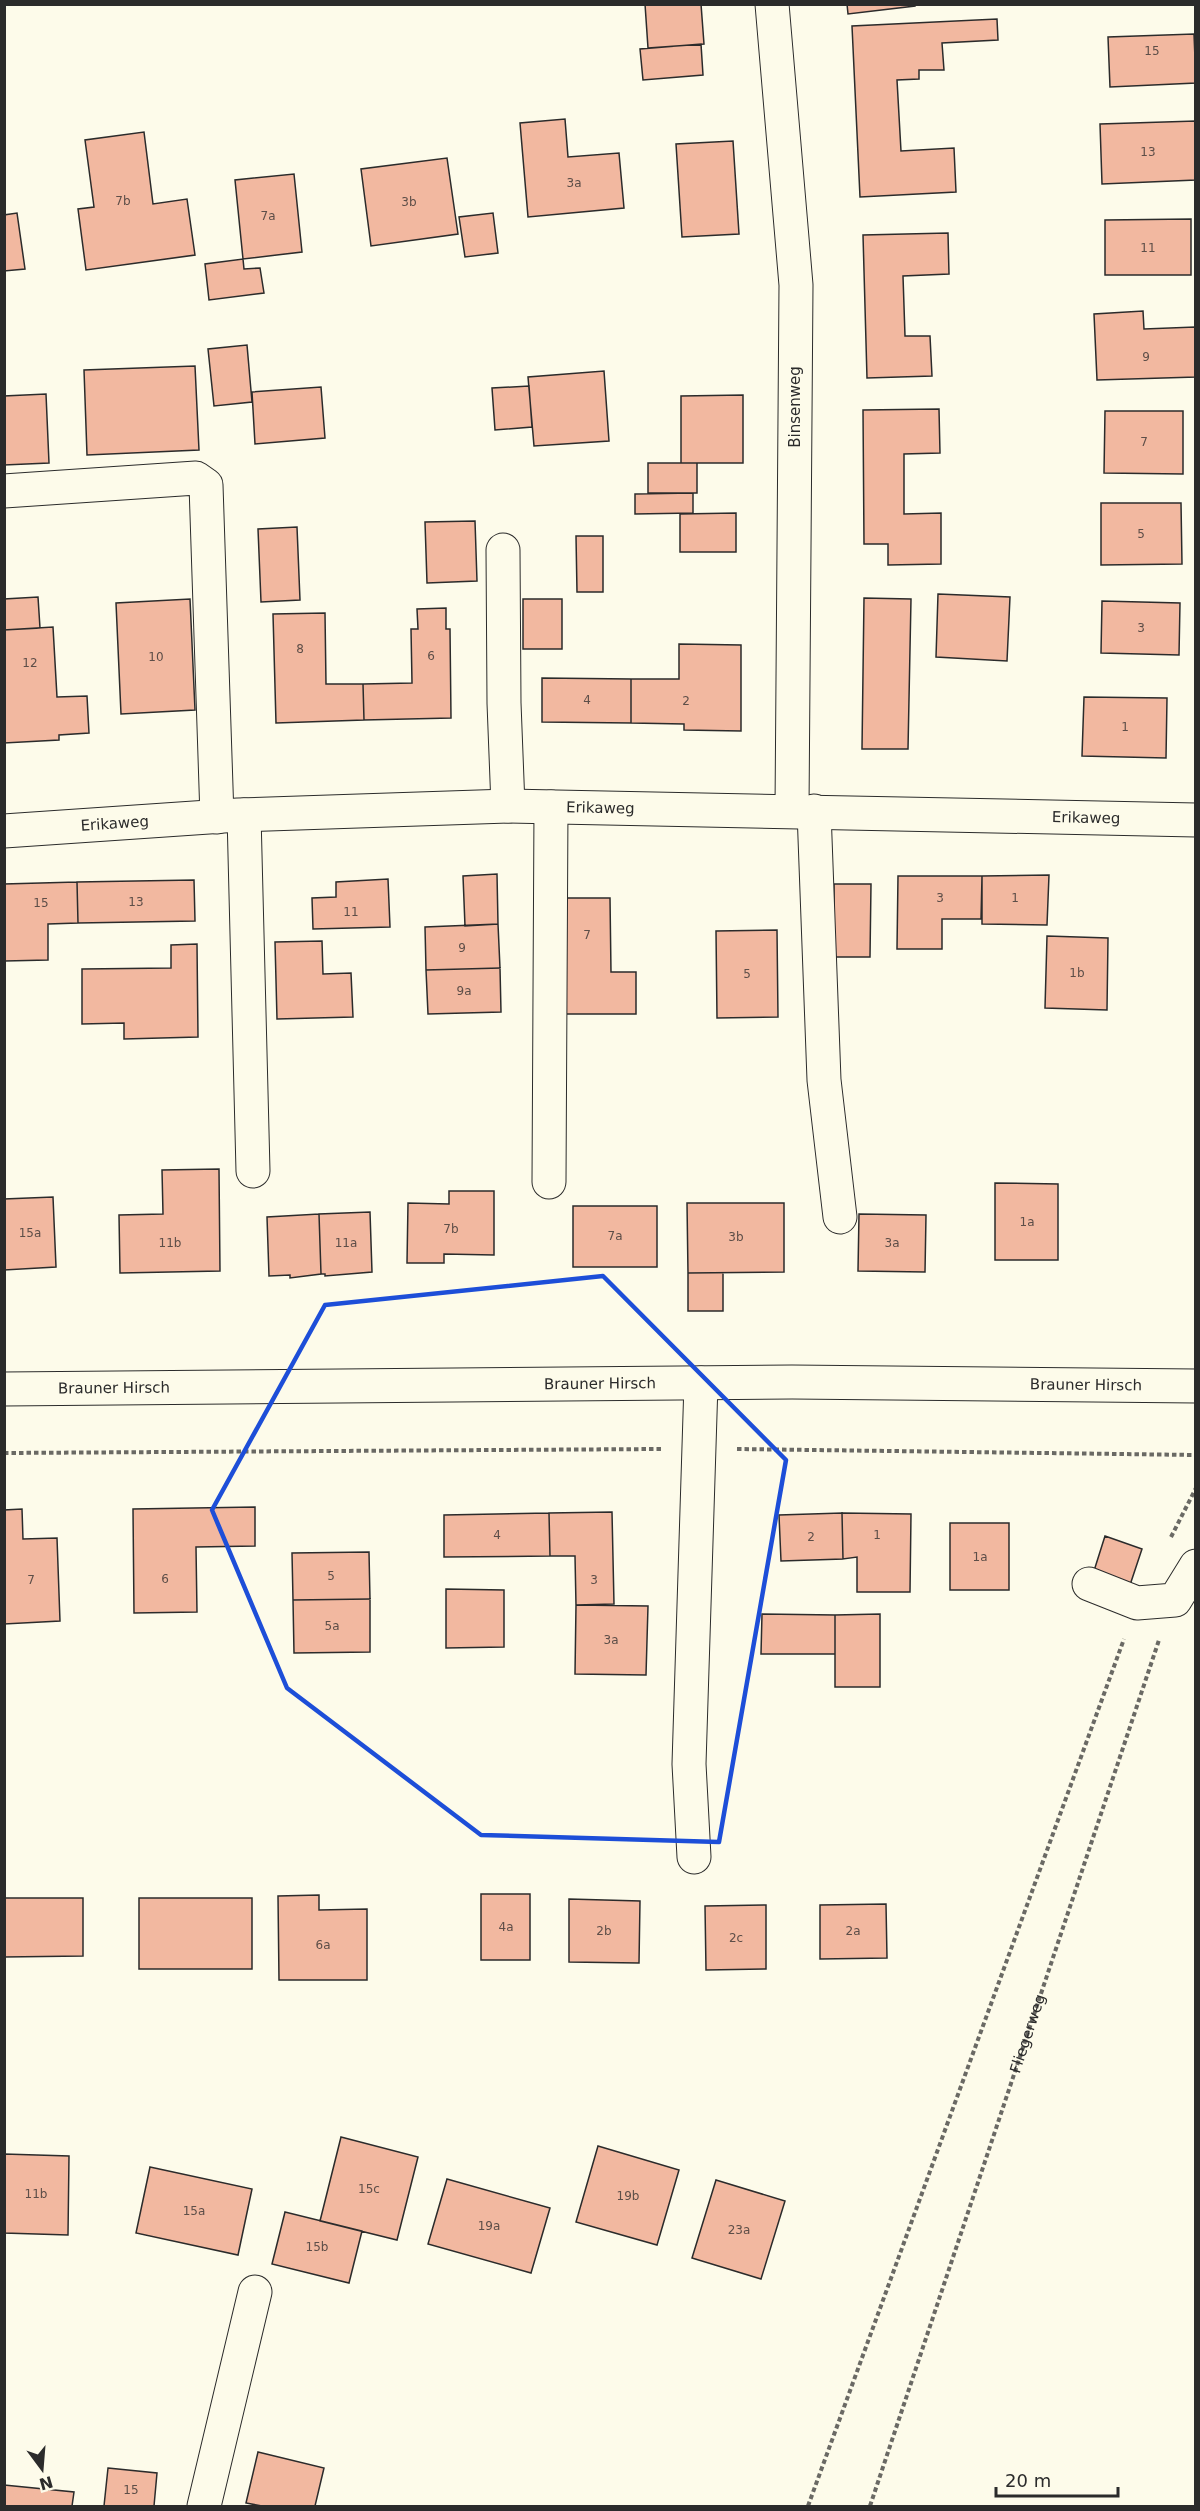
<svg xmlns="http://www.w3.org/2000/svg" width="1200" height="2511" viewBox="0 0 1200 2511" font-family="'DejaVu Sans',sans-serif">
  <rect width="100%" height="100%" fill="#fdfbea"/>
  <path fill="#f2b8a0" stroke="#2b2b2b" stroke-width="1.5" d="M645 4H701L704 44 648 48Z
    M847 4H915V6L848 14Z
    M997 19 998 40 942 43 944 70H919V79L897 80 901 151 954 148 956 192 860 197 852 26Z
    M1194 34 1196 83 1110 87 1108 37Z
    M701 44 703 75 643 80 640 49Z
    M565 119 568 157 619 153 624 208 528 217 520 123Z
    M1196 121V180L1102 184 1100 124Z
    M144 132 153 204 187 199 195 255 86 270 78 209 94 207 85 140Z
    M733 141 739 234 682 237 676 144Z
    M447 158 458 234 371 246 361 169Z
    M294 174 302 252 243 259 235 180Z
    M17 213 25 269 4 271V215Z
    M493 213 498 253 465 257 459 217Z
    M1191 219V275H1105V220Z
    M948 233 949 274 903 276 905 336H930L932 376 867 378 863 235Z
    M243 259 244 269 260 268 264 293 209 300 205 264Z
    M1143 311 1144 329 1195 327 1196 377 1097 380 1094 314Z
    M247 345 252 402 214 406 208 349Z
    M195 366 199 450 87 455 84 370Z
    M604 371 609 441 534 446 528 377Z
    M529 386 532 427 495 430 492 388Z
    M321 387 325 438 255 444 252 392Z
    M46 394 49 463 4 465V396Z
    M743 395V463H681V396Z
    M939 409 940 453 904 454V514L941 513V564L888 565V544H864L863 410Z
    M1105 411H1183V474L1104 473Z
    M648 463H697V493H648Z
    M693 493V513L635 514V494Z
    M1101 503H1181L1182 564 1101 565Z
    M736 513V552H680V514Z
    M475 521 477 581 427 583 425 522Z
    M297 527 300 600 261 602 258 529Z
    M576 536H603V592H577Z
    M938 594 1010 597 1007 661 936 657Z
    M38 597 40 628 4 630V599Z
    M864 598 911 599 908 749H862Z
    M190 599 195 710 121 714 116 603Z
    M523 599H562V649H523Z
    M1102 601 1180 603 1179 655 1101 653Z
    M446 608V629H450L451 718 364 720 363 684 412 683 411 629H418L417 609Z
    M325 613 326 684H363L364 720 276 723 273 614Z
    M53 627 57 697 87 696 89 733 59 735V740L4 743V630Z
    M679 644 741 645V731L684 730V724L631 723V679H679Z
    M542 678 631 679V723L542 722Z
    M1084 697 1167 698 1166 758 1082 756Z
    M497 874 498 924 465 926 463 876Z
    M1049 875 1047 925 982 924V876Z
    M898 876H982L981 919H942V949H897Z
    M388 879 390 927 313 929 312 898 336 897V882Z
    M194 880 195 921 78 923 77 882Z
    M77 882 78 923 48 924V960L5 961 4 884Z
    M834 884H871L870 957H834Z
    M564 898H610L611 972H636V1014H565Z
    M498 924 500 968 426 970 425 927Z
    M777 930 778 1017 717 1018 716 931Z
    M1047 936 1108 938 1107 1010 1045 1008Z
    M322 941 323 974 351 973 353 1017 277 1019 275 942Z
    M197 944 198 1037 124 1039V1023L82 1024V969L171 968V945Z
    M500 968 501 1012 428 1014 426 970Z
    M219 1169 220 1271 120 1273 119 1215 163 1214 162 1170Z
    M995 1183 1058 1184V1260H995Z
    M449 1191H494V1255L444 1254V1263H407L408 1203 449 1204Z
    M53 1197 56 1267 4 1270V1199Z
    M687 1203H784V1272L688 1273Z
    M573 1206H657V1267H573Z
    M370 1212 372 1272 325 1276V1274H321L319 1214Z
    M319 1214 321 1274 290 1278V1275L269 1276 267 1217Z
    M859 1214 926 1215 925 1272 858 1271Z
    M688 1273H723V1311H688Z
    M255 1507V1546L196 1547 197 1612 134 1613 133 1509Z
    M22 1509 23 1539 57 1538 60 1621 4 1624V1510Z
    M612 1512 614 1604 576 1605 575 1556H550L549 1513Z
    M549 1513 550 1556 444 1557V1515Z
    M842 1513 911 1514 910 1592H857V1557L843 1559Z
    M842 1513 843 1559 781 1561 779 1515Z
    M950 1523H1009V1590H950Z
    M1105 1536 1142 1549 1130 1585 1093 1574Z
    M369 1552 370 1599 293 1600 292 1553Z
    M446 1589 504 1590V1647L446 1648Z
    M370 1599V1652L294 1653 293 1600Z
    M576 1605 648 1606 646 1675 575 1674Z
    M762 1614 835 1615V1654H761Z
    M880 1614V1687H835V1615Z
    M481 1894H530V1960H481Z
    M319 1895V1910L367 1909V1980H279L278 1896Z
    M4 1898H83V1956L4 1957Z
    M139 1898H252V1969H139Z
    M569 1899 640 1901 639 1963 569 1962Z
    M886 1904 887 1958 820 1959V1905Z
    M766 1905V1969L706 1970 705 1906Z
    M341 2137 418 2157 397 2240 320 2221Z
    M598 2146 679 2170 657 2245 576 2222Z
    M4 2154 69 2156 68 2235 4 2233Z
    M150 2167 252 2189 238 2255 136 2233Z
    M447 2179 550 2208 531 2273 428 2244Z
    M716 2180 785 2201 761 2279 692 2258Z
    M285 2212 362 2231 349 2283 272 2264Z
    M258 2452 324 2468 315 2506H262L246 2503Z
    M108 2468 157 2473 154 2506H104Z
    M4 2485 74 2492 72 2506H4Z"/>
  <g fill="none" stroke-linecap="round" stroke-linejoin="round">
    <defs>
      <g id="minor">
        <path d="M772 4 796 285 792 810"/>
        <path d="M4 491 196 478 206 485 217 817"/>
        <path d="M503 550 504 703 508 806"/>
        <path d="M814 811 824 1080 840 1217"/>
        <path d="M244 815 253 1171"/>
        <path id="s2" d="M4 831 238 815 508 806 1196 820"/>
        <path d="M549 1182 551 807"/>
        <path id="s3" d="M4 1389 792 1382 1196 1386"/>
        <path d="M1089 1584 1137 1603 1175 1600 1196 1566"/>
        <path d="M694 1857 689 1764 701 1383"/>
        <path d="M204 2506 255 2292"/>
      </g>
    </defs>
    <use href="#minor" stroke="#2b2b2b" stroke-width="35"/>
    <g stroke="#6a6964" stroke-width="4" stroke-dasharray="4.5 3" stroke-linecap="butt">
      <path d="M737 1449 1196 1455"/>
      <path d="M4 1453 661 1449"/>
      <path d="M1171 1537 1196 1488"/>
      <path d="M808 2506 1124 1639"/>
      <path id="s1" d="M870 2506 1159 1640"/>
    </g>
    <use href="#minor" stroke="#fdfbea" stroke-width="33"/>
  </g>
  <path fill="none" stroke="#1d4ed8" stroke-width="4.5" stroke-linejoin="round" d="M603 1276 786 1460 719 1842 481 1835 287 1688 212 1510 325 1305Z"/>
  <g text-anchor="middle" stroke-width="4.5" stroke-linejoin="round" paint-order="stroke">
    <g font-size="12" fill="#5d4e48">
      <text x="1152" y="55">15</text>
      <text x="1148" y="156">13</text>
      <text x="574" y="187">3a</text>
      <text x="123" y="205">7b</text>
      <text x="409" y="206">3b</text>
      <text x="268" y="220">7a</text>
      <text x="1148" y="252">11</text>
      <text x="1146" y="361">9</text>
      <text x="1144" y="446">7</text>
      <text x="1141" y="538">5</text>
      <text x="1141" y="632">3</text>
      <text x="300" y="653">8</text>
      <text x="431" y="660">6</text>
      <text x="156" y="661">10</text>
      <text x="30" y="667">12</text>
      <text x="587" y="704">4</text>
      <text x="686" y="705">2</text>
      <text x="1125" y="731">1</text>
      <text x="940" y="902">3</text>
      <text x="1015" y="902">1</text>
      <text x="136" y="906">13</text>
      <text x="41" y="907">15</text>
      <text x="351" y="916">11</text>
      <text x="587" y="939">7</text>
      <text x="462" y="952">9</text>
      <text x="1077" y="977">1b</text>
      <text x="747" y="978">5</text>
      <text x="464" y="995">9a</text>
      <text x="1027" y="1226">1a</text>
      <text x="451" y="1233">7b</text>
      <text x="30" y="1237">15a</text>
      <text x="615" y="1240">7a</text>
      <text x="736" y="1241">3b</text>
      <text x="170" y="1247">11b</text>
      <text x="346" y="1247">11a</text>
      <text x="892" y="1247">3a</text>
      <text x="497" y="1539">4</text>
      <text x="877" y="1539">1</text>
      <text x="811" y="1541">2</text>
      <text x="980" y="1561">1a</text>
      <text x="331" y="1580">5</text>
      <text x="165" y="1583">6</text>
      <text x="31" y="1584">7</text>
      <text x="594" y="1584">3</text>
      <text x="332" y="1630">5a</text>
      <text x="611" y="1644">3a</text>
      <text x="506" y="1931">4a</text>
      <text x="604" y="1935">2b</text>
      <text x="853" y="1935">2a</text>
      <text x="736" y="1942">2c</text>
      <text x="323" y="1949">6a</text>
      <text x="369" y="2193">15c</text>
      <text x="36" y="2198">11b</text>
      <text x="628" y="2200">19b</text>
      <text x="194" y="2215">15a</text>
      <text x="489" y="2230">19a</text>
      <text x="739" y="2234">23a</text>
      <text x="317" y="2251">15b</text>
      <text x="131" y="2494">15</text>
    </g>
    <g font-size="15" fill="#2b2b2b" stroke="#fdfbea">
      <text transform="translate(795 407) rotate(-90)" y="5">Binsenweg</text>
      <text dy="5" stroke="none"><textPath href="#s2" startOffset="597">Erikaweg</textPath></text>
      <text dy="5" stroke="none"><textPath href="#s2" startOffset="1083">Erikaweg</textPath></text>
      <text dy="5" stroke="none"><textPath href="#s2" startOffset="111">Erikaweg</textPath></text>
      <text dy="5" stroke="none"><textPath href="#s3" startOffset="596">Brauner Hirsch</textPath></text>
      <text dy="5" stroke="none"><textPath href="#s3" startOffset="1082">Brauner Hirsch</textPath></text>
      <text dy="5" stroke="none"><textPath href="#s3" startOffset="110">Brauner Hirsch</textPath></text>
      <text dy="5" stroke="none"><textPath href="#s1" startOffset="498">Fliegerweg</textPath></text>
    </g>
  </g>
  <rect width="1200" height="2511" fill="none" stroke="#2b2b2b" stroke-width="12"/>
  <g transform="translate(42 2469) rotate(164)" stroke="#fdfbea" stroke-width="4.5" paint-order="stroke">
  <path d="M0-4.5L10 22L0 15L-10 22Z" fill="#2b2b2b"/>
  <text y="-9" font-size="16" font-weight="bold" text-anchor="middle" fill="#2b2b2b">N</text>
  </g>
  <path d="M996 2487v9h122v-9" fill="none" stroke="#2b2b2b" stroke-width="3"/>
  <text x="1005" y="2487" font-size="18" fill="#2b2b2b" stroke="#fdfbea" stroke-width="4.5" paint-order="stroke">20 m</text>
</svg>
